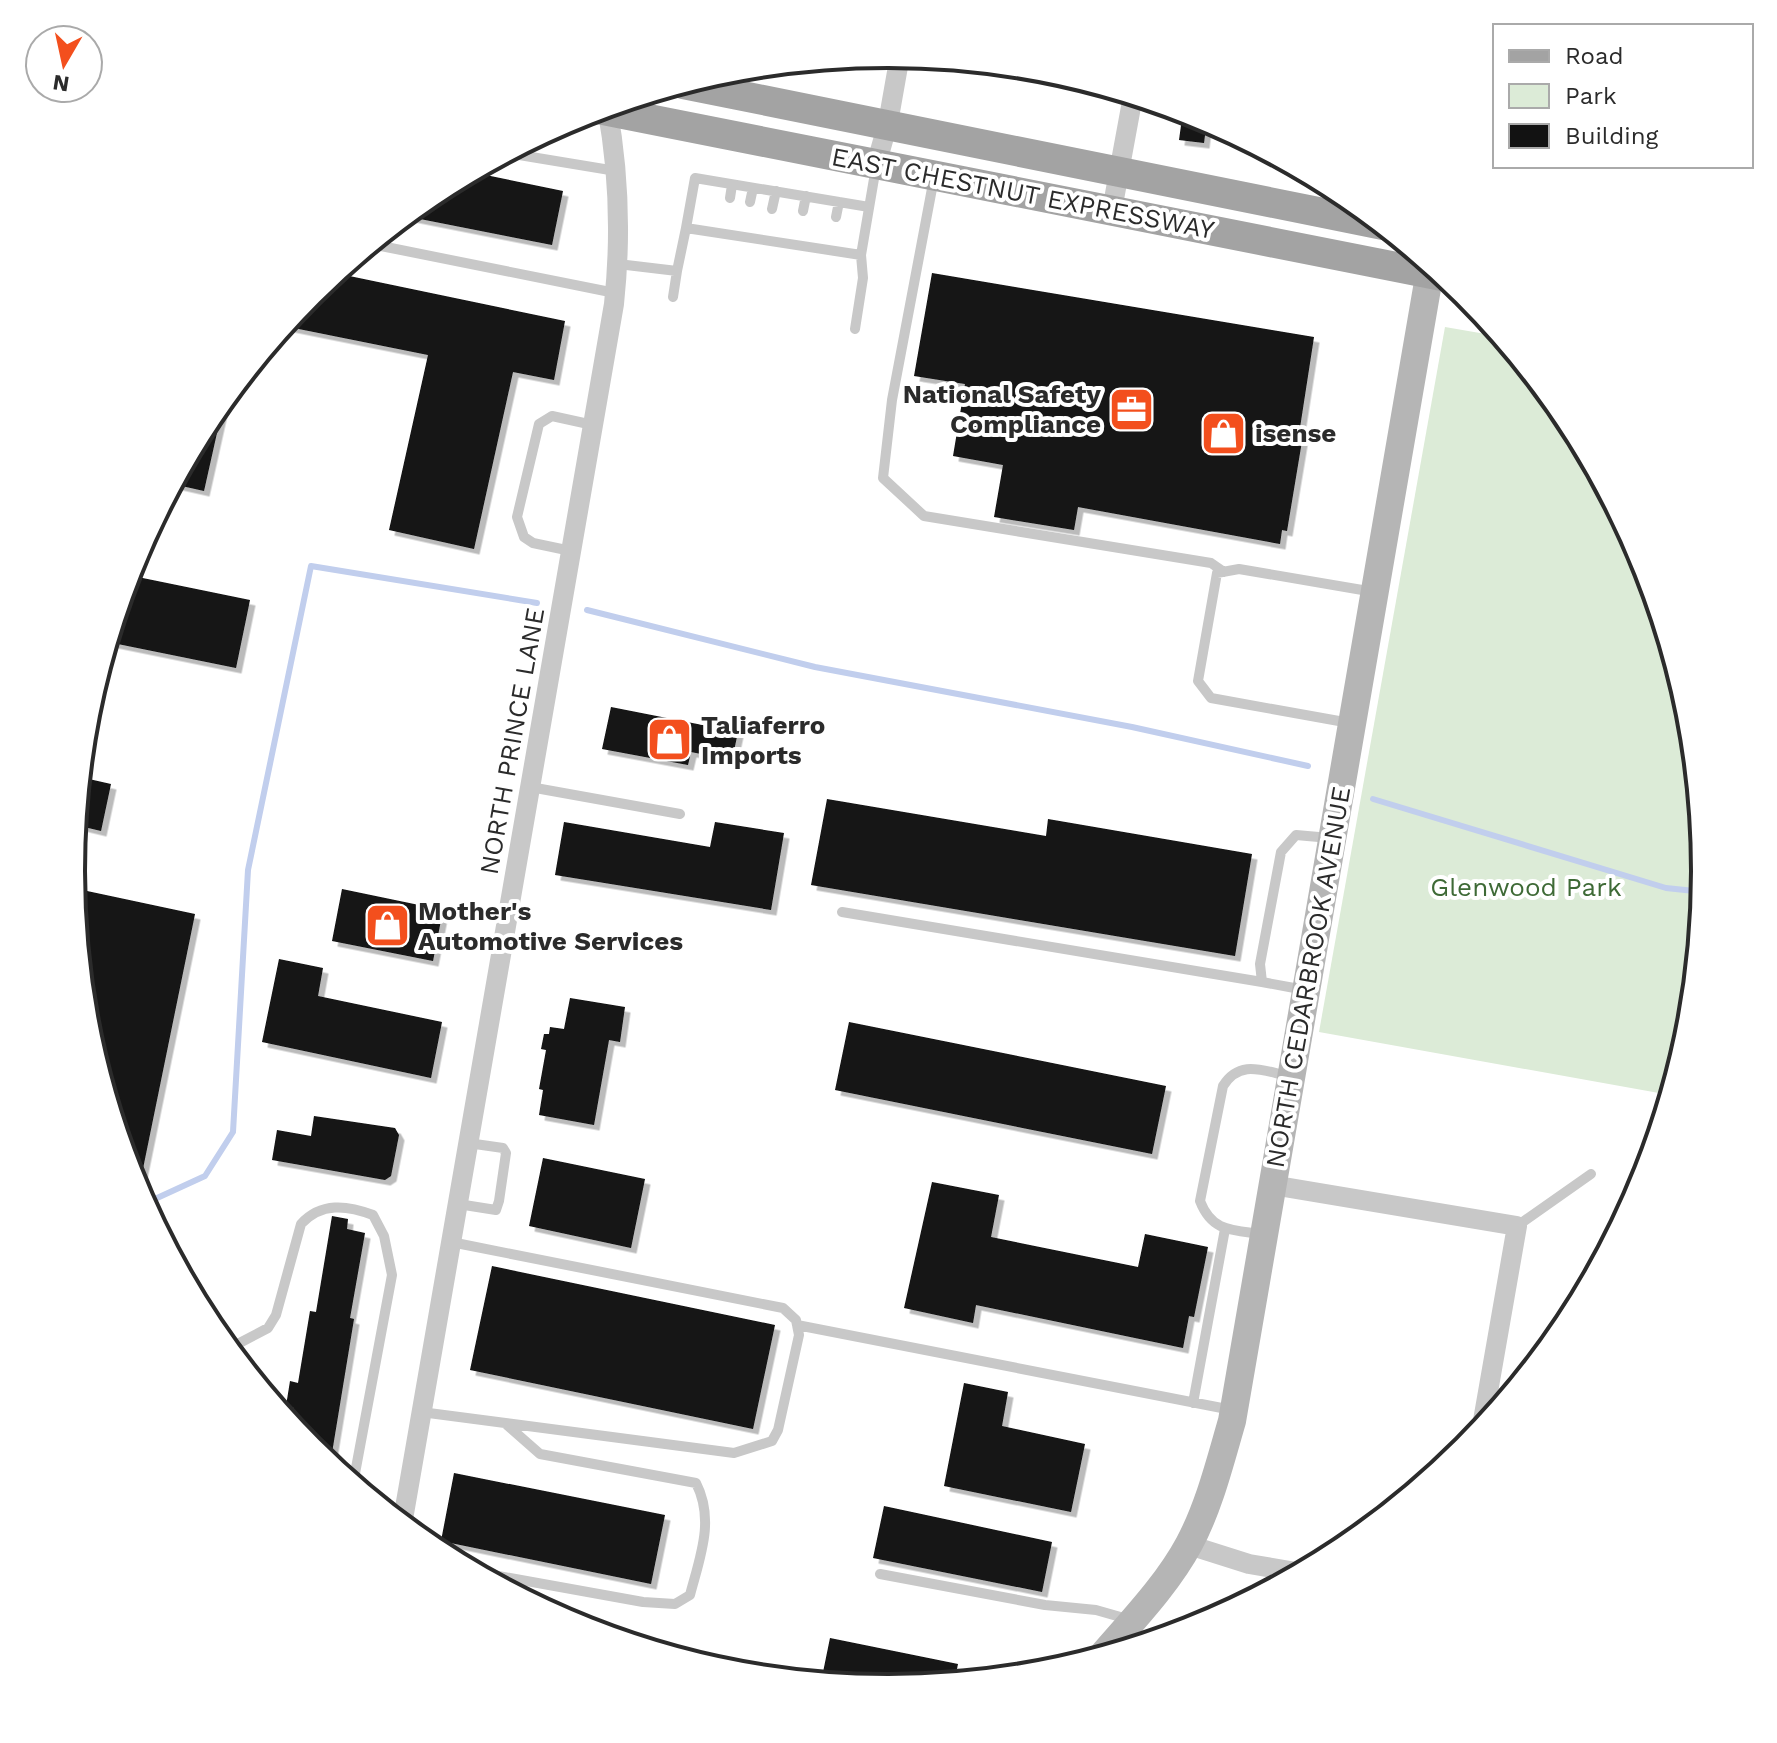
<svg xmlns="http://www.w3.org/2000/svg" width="1777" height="1743" viewBox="0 0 1777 1743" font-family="'Work Sans',sans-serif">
  <defs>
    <filter id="shadow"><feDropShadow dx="5.5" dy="5.5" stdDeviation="0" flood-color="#0004"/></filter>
  </defs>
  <rect width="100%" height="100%" fill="#fff"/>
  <path fill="#dcebd7" d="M1445 327 1503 337 1568 418 1644 559 1690 712 1706 872 1702 917 1670 1095 1319 1032Z"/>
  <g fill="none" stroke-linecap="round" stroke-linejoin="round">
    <path stroke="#c1ceed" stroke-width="6" d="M587 610 815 667 1132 727 1308 766
      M1373 799 1666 888 1704 892
      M144 1204 205 1176 233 1132 248 870 311 566 537 603"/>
  </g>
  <path fill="#121212" filter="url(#shadow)" d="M1183 111 1207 119 1204 143 1179 140Z
    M471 172 563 191 552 245 405 216 435 192Z
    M335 273 565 321 554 380 513 372 474 549 389 530 428 355 284 326 311 293Z
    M932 273 1314 337 1299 434 1303 435 1287 531 1282 530 1280 544 1078 507 1074 530 994 517 1003 465 953 456 965 384 914 376Z
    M225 397 204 491 173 484 209 417Z
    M128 575 250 600 236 668 108 642Z
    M611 707 738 732 732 760 691 752 688 765 602 749Z
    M80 777 111 784 101 831 76 825Z
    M827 799 1046 836 1048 819 1252 854 1235 956 811 885Z
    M564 822 710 847 715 822 784 833 771 910 555 875Z
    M73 888 195 914 138 1193 87 1031Z
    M342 889 443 910 433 961 332 941Z
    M279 959 323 968 318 996 442 1022 431 1078 262 1042Z
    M570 998 625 1007 620 1042 609 1040 594 1125 539 1115 543 1090 539 1089 546 1050 541 1049 544 1034H549L550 1027 564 1029Z
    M849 1022 1166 1086 1152 1154 835 1090Z
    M314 1116 395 1128 399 1135 391 1176 385 1180 272 1160 277 1130 311 1136Z
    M543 1158 645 1179 631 1248 529 1226Z
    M932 1182 999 1195 991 1237 1138 1267 1145 1234 1208 1247 1194 1317 1189 1316 1183 1348 976 1305 973 1323 904 1308Z
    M332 1216 348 1219 347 1229 365 1233 350 1318 354 1319 330 1465 310 1449 291 1426 294 1408 286 1406 290 1381 298 1383 310 1311 316 1312Z
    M492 1266 775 1325 753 1429 470 1370Z
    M964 1383 1008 1392 1002 1426 1085 1444 1071 1512 944 1486Z
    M454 1473 665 1515 651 1584 441 1541Z
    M884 1506 1052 1542 1042 1592 873 1558Z
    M830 1638 958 1664 954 1683 888 1689 821 1682Z"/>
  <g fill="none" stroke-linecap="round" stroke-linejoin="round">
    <path stroke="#c8c8c8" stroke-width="10" d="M507 153 616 171
      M934 178 892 400 883 478 924 516 1211 563 1224 572
      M730 198 732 185
      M750 202 753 188
      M772 209 776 191
      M803 211 806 196
      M836 217 839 202
      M686 228 695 178 869 207
      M371 244 615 293
      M618 264 677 271 686 228 861 255 876 167
      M673 297 677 271
      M855 329 863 278 861 255
      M571 551 533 543 524 537 517 517 539 424 552 416 593 425
      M1350 723 1211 698 1198 681 1217 573 1239 569 1374 592
      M530 787 680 814
      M842 912 1262 982
      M1305 990 1262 982 1260 964 1281 852 1296 835 1330 838
      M458 1204 496 1210 499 1201 506 1153 503 1148 468 1143
      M1517 1226 1591 1174
      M1262 1234C1232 1230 1212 1232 1200 1201L1223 1086C1240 1059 1263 1071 1289 1076
      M797 1325 1232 1410
      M228 1349 268 1328 276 1315 301 1224C321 1202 347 1205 373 1215L384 1236 392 1275 353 1484
      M1193 1403 1225 1229
      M421 1412 734 1453 772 1441 778 1430 799 1335 796 1320 783 1308 451 1242
      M471 1571 643 1602 675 1604 690 1595C700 1557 715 1520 696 1483L540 1454 507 1425
      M880 1574 1045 1605 1096 1610 1131 1620"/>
    <path stroke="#c8c8c8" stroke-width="20" d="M876 165 888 123 900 55
      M1112 210 1133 96
      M1272 1185 1517 1226 1481 1432
      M402 1525 614 304C621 238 619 172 607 107
      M1189 1545 1249 1564 1302 1573"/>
    <path stroke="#b5b5b5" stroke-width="28" d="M1101 1657C1131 1622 1167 1585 1189 1544 1209 1507 1220 1462 1232 1421L1431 265"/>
    <path stroke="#a3a3a3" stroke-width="30" d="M683 84 1383 225
      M598 109 1447 277"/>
  </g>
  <defs>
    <symbol id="office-square" viewBox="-11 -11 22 22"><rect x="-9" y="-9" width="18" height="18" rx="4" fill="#f34f1d" stroke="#fff"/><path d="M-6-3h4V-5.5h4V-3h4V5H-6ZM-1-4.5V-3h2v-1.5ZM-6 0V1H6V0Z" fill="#fff"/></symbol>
    <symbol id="shop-square" viewBox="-11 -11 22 22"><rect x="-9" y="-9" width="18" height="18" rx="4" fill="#f34f1d" stroke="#fff"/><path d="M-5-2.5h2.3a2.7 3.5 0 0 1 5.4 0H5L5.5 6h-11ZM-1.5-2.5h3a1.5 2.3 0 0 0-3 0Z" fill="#fff"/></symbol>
  </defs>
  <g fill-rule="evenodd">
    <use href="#office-square" x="1106" y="384" width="51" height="51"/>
    <use href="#shop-square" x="1198" y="408" width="51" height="51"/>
    <use href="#shop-square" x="644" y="714" width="51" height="51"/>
    <use href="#shop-square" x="362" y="900" width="51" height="51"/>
  </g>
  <g text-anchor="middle" stroke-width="8" stroke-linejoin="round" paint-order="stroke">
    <g font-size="26" fill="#2b2b2b" stroke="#fff">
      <text transform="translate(1023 193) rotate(11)" y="9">EAST CHESTNUT EXPRESSWAY</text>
      <text transform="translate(512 741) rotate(-80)" y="9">NORTH PRINCE LANE</text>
      <text transform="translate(1308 977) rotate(-80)" y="9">NORTH CEDARBROOK AVENUE</text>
    </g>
    <g font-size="26" font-weight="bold" fill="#2b2b2b" stroke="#fff" text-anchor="start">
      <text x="1101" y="403" text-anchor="end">National Safety<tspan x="1101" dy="30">Compliance</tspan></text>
      <text x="1255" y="442">isense</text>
      <text x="701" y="734">Taliaferro<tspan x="701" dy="30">Imports</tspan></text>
      <text x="418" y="920">Mother's<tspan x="418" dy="30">Automotive Services</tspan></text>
    </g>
    <g font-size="26" fill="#3e6a36" stroke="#fff">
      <text x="1526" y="896">Glenwood Park</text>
    </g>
  </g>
  <path d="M0 0H1777V1743H0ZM85 871a803 803 0 1 1 1606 0a803 803 0 1 1-1606 0Z" fill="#fff" fill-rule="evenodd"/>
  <path fill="none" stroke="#2b2b2b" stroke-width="4" d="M85 871a803 803 0 1 1 1606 0a803 803 0 1 1-1606 0Z"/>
  <rect x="1493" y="24" width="260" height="144" fill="#ffffff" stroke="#aaaaaa" stroke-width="2"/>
  <rect x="1509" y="50" width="40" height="12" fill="#a3a3a3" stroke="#aaaaaa" stroke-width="2"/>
  <text x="1565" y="64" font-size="24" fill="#2b2b2b">Road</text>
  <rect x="1509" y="84" width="40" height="24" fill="#dcebd7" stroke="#aaaaaa" stroke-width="2"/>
  <text x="1565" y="104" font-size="24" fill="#2b2b2b">Park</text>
  <rect x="1509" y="124" width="40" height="24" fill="#121212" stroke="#aaaaaa" stroke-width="2"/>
  <text x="1565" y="144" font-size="24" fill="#2b2b2b">Building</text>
  <g transform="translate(64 64) rotate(189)"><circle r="38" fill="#ffffff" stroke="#aaaaaa" stroke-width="2"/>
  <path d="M0-6L14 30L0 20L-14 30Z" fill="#f34f1d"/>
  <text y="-12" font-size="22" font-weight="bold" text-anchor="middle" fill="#2b2b2b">N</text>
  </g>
</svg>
